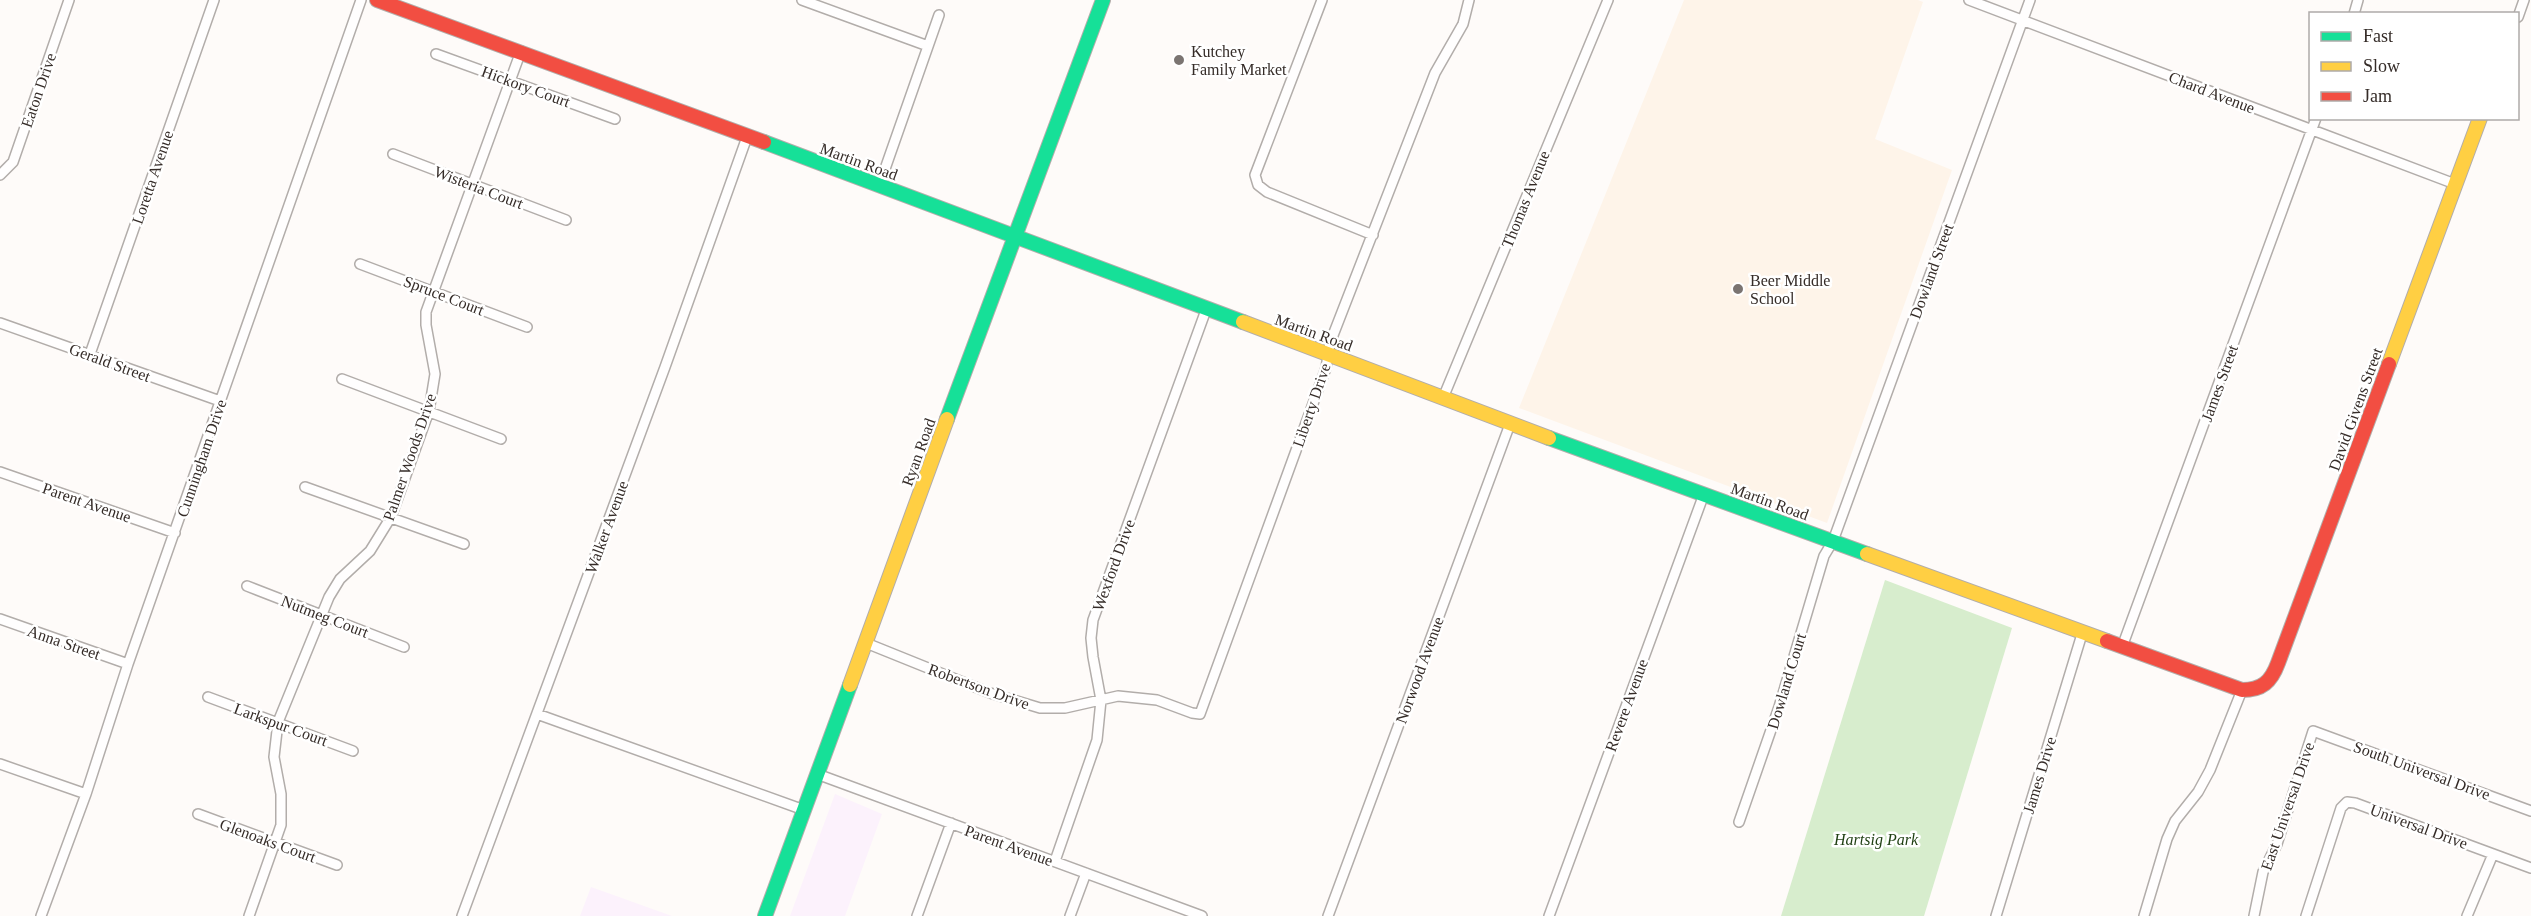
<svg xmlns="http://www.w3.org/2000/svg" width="2531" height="916" viewBox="0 0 2531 916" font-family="'Times New Roman',serif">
  <rect width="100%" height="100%" fill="#fefbf9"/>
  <path fill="#fcf2fc" d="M835 794 882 814 845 916H790Z
    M591 887 672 916H580Z"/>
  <path fill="#fef4e9" d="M1684 0H1918L1923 2 1875 139 1952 170 1827 523 1519 408Z"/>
  <path fill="#d7edcd" d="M1885 580 2012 628 1924 916H1781Z"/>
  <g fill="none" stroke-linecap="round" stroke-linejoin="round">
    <defs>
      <path id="street" d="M802 0 928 46
        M1322 0 1255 175 1258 185 1267 192 1373 235
        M1969 0 2455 184
        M2354 14 2358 0
        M2518 17 2524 0
        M436 54 615 119
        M393 154 566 220
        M0 175 13 162 69 0
        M879 186 939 15
        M360 264 527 327
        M0 323 220 401
        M90 354 214 0
        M342 379 501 439
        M1443 398 1608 0
        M0 472 175 533
        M305 487 464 544
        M247 586 404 647
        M0 619 128 664
        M866 643 990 693 1040 708H1065L1118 696 1157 700 1192 713 1200 714 1326 368 1330 343 1435 73 1463 24 1469 0
        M2122 647 2316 118
        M208 697 353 751
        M537 714 804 810
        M0 764 86 794
        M817 774 1202 916
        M198 814 337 865
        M1739 822 1779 707 1824 556 1833 541 2030 0
        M1055 861 1097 740 1101 700 1093 657 1091 638 1093 620 1206 310
        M41 916 86 794 128 664 361 0
        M249 916 281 825V794L274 757 278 722 329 597 340 579 370 551 391 517 429 411 435 374 426 325V312L521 51
        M462 916 665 367 747 137
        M917 916 951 823
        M1070 916 1086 873
        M1328 916 1510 424
        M1549 916 1704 494
        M1996 916 2082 634
        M2144 916 2167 839 2175 821 2198 792 2210 770 2242 690
        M2254 916 2263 872 2277 844 2313 731 2531 811
        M2306 916 2341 808 2347 802 2355 803 2531 868
        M2467 916 2493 854"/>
      <path id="fast" d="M764 142 1243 322
        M947 419 1103 0
        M1549 438 1867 554
        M765 916 850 685"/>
      <path id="slow" d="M1243 322 1549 438
        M2389 364 2480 118
        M1867 554 2107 641
        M850 685 947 419"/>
      <path id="jam" d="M377 0 764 142
        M2107 641 2242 690C2262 690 2271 682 2278 663L2389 364"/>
    </defs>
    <use href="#street" stroke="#b2adaa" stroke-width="12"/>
    <use href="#fast" stroke="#b2adaa" stroke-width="16"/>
    <use href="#slow" stroke="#b2adaa" stroke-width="16"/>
    <use href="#jam" stroke="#b2adaa" stroke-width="16"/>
    <use href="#street" stroke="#fffefe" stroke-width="9"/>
    <use href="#fast" stroke="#16e098" stroke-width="14"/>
    <use href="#slow" stroke="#ffcf43" stroke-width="14"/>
    <use href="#jam" stroke="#f24e42" stroke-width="14"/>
  </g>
  <g fill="#7b7471" stroke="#fff" stroke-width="2">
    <circle cx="1179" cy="60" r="6"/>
    <circle cx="1738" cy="289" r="6"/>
  </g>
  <g text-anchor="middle" stroke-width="5" stroke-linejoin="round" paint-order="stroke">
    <g font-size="16" fill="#352c28" stroke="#fff" text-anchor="start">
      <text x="1191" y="57">Kutchey<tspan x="1191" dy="18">Family Market</tspan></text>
      <text x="1750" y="286">Beer Middle<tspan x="1750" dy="18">School</tspan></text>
    </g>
    <g font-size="16" fill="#352c28" stroke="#fff">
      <text transform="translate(526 86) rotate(20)" y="6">Hickory Court</text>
      <text transform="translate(38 90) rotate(-71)" y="6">Eaton Drive</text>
      <text transform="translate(2212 92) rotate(21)" y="6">Chard Avenue</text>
      <text transform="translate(859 161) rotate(20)" y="6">Martin Road</text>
      <text transform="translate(152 177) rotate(-71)" y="6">Loretta Avenue</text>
      <text transform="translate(479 187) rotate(21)" y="6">Wisteria Court</text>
      <text transform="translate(1525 199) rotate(-68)" y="6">Thomas Avenue</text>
      <text transform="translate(1931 271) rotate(-70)" y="6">Dowland Street</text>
      <text transform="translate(444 295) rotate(21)" y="6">Spruce Court</text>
      <text transform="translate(1314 332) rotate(20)" y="6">Martin Road</text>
      <text transform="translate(110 362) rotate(20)" y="6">Gerald Street</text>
      <text transform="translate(2219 383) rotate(-70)" y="6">James Street</text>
      <text transform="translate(1311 405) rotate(-71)" y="6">Liberty Drive</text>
      <text transform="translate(2355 409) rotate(-70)" y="6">David Givens Street</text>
      <text transform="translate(918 452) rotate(-70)" y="6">Ryan Road</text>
      <text transform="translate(409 457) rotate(-71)" y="6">Palmer Woods Drive</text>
      <text transform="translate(201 458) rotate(-71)" y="6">Cunningham Drive</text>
      <text transform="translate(1770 501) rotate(20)" y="6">Martin Road</text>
      <text transform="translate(87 502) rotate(19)" y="6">Parent Avenue</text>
      <text transform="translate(606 527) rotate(-70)" y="6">Walker Avenue</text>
      <text transform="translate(1113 565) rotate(-70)" y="6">Wexford Drive</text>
      <text transform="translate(325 616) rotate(21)" y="6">Nutmeg Court</text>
      <text transform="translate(64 642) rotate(19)" y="6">Anna Street</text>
      <text transform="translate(1419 670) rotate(-70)" y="6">Norwood Avenue</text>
      <text transform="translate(1786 681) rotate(-73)" y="6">Dowland Court</text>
      <text transform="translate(979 686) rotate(20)" y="6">Robertson Drive</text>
      <text transform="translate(1626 705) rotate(-70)" y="6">Revere Avenue</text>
      <text transform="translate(281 724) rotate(20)" y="6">Larkspur Court</text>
      <text transform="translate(2422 770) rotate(20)" y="6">South Universal Drive</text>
      <text transform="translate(2039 775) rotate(-73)" y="6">James Drive</text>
      <text transform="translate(2287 806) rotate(-71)" y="6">East Universal Drive</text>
      <text transform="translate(2419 826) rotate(20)" y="6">Universal Drive</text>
      <text transform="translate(268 840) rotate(20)" y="6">Glenoaks Court</text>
      <text transform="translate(1009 845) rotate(20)" y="6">Parent Avenue</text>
    </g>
    <g font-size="16" font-style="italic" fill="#1f3f12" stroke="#fff">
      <text x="1876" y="845">Hartsig Park</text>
    </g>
  </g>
  <rect x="2309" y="12" width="210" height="108" fill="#ffffff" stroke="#aeaba9" stroke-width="1.5"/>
  <rect x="2321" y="32" width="30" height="9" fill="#16e098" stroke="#aeaba9" stroke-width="1.5"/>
  <text x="2363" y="42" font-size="18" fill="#352c28">Fast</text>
  <rect x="2321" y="62" width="30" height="9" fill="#ffcf43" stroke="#aeaba9" stroke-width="1.5"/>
  <text x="2363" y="72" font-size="18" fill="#352c28">Slow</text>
  <rect x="2321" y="92" width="30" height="9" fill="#f24e42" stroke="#aeaba9" stroke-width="1.5"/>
  <text x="2363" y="102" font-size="18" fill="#352c28">Jam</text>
</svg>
